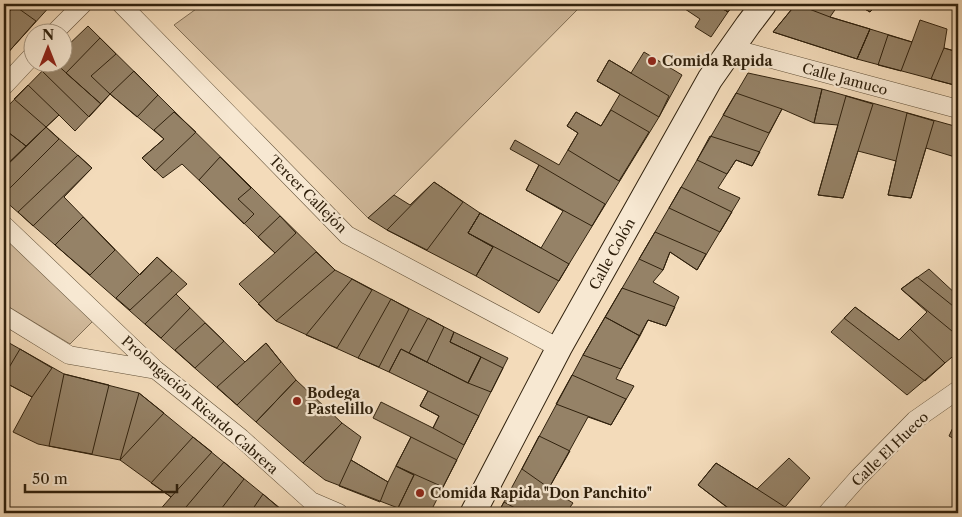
<svg xmlns="http://www.w3.org/2000/svg" width="962" height="517" viewBox="0 0 962 517" font-family="'Libre Caslon Text',serif">
  <rect width="100%" height="100%" fill="#f3dbba"/>
  <filter id="stains"><feTurbulence type="fractalNoise" baseFrequency=".004" numOctaves="4"/><feColorMatrix values="0 0 0 0 .2 0 0 0 0 .09 0 0 0 0 .02 0 0 0 .5 -.17"/></filter>
  <radialGradient id="worn" r=".72"><stop offset=".6" stop-color="#630" stop-opacity="0"/><stop offset="1" stop-color="#630" stop-opacity=".3"/></radialGradient>
  <path fill="#d2bb9d" stroke="#816e55" d="M203 4H568L577 10 394 195 368 218 174 25Z
    M4 233 94 320 70 344 4 304Z"/>
  <path fill="#958267" stroke="#30210d" d="M17 4H52L4 57V17Z
    M679 4H715L728 12 711 37 695 27 700 19 679 5Z
    M715 4H734L728 12Z
    M715 4H734L728 12Z
    M796 4H839L830 17 870 29 857 59 773 32Z
    M796 4 830 17 870 29 857 59 773 32Z
    M856 4H877L870 12Z
    M856 4H877L870 12Z
    M15 6 36 21 5 56 4 17Z
    M920 20 947 29 944 48 958 52V86L857 59 870 29 912 42Z
    M88 26 335 270 454 332 450 342 481 357 468 383 401 349 389 372 276 321 239 284 275 253 182 164 163 178 142 158 164 139 110 94 75 131 59 115 26 146 4 129V110L51 62H62V51Z
    M888 35 912 42 901 71 878 65Z
    M100 38 116 54 91 76 110 94 101 104 66 73Z
    M944 48 958 52V86L931 79Z
    M644 52 682 75 659 117 539 313 476 276 493 247 468 233 480 213 541 248 563 211 526 190 539 165 510 149 515 140 559 165 578 133 567 126 576 112 601 126 620 94 597 81 609 60 631 73Z
    M609 60 669 96 659 117 597 81Z
    M51 62H54L101 104 89 117 42 71Z
    M134 71 158 95 137 117 110 94Z
    M748 73 822 89 814 123 782 109 752 166 736 160 718 188 740 198 697 270 670 252 663 270 653 282 679 297 666 326 648 320 621 369 616 379 634 386 611 425 588 417 549 488 573 503 566 513H498L583 355Z
    M28 85 59 115 46 127 14 99Z
    M822 89 958 127V158L926 148 911 198 888 195 896 161 858 151 843 198 818 195 838 125 814 123Z
    M736 93 782 109 769 133 723 115Z
    M846 96 873 104 843 198 818 195Z
    M611 110 649 132 619 181 568 150 578 133 567 126 576 112 601 126Z
    M174 112 196 132 155 171 142 158 164 139 154 130Z
    M907 113 934 121 911 198 888 195Z
    M46 127 92 168 64 197 140 275 157 257 187 284 176 294 245 362 266 343 296 380 256 422 4 200V168Z
    M46 127 59 139 4 194V168Z
    M4 129 26 146 4 167Z
    M710 136 760 152 752 166 736 160 727 174 697 160Z
    M78 155 92 168 33 226 18 212Z
    M220 157 251 188 238 199 254 214 244 224 199 180Z
    M539 165 605 204 592 226 526 190Z
    M434 182 463 202 427 250 387 230Z
    M434 182 480 213 468 233 493 247 476 276 387 230 368 218 394 195 410 205Z
    M681 187 732 212 720 232 669 208Z
    M480 213 569 264 559 281 468 233Z
    M280 216 296 233 275 253 258 237Z
    M83 217 115 250 90 275 55 245Z
    M655 232 706 254 697 270 670 252 663 270 639 259Z
    M316 252 335 270 276 321 258 304Z
    M157 257 172 271 130 310 116 298Z
    M929 269 958 296V352L907 395 831 332 855 307 899 340 927 312 901 289Z
    M917 277 958 310V336L901 289Z
    M352 279 372 290 337 348 306 335Z
    M622 288 675 307 666 326 648 320 640 336 605 317Z
    M176 294 190 308 161 338 145 324Z
    M391 299 409 309 379 367 358 358Z
    M855 307 899 340 910 329 945 363 925 381 844 318Z
    M605 317 640 336 621 369 583 355Z
    M428 318 444 327 427 362 409 353Z
    M205 323 224 341 195 368 175 350Z
    M454 332 508 358 430 513H408L398 508 414 475 396 466 411 437 373 418 381 402 433 428 439 416 420 406 428 391 389 372 401 349 468 383 481 357 450 342Z
    M4 340 64 374 139 393 286 513H157L171 497 120 460 38 444 13 432 32 397 4 382Z
    M266 343 281 362 237 405 217 387Z
    M20 349 52 368 32 397 4 382V376Z
    M481 357 503 368 491 392 468 383Z
    M4 361 10 364 4 376Z
    M64 374 109 385 92 454 49 446Z
    M572 375 626 399 611 425 556 404Z
    M296 380 342 423 303 463 256 422Z
    M428 391 479 416 464 445 433 428 439 416 420 406Z
    M139 393 164 413 120 460Z
    M958 417V441L949 436Z
    M342 423 361 437 351 460 388 482 396 466 414 475 398 508 325 480 303 463Z
    M539 436 570 451 549 488 522 469Z
    M193 437 212 452 171 497 151 483Z
    M411 437 457 460 443 487 396 466Z
    M789 458 810 478 780 513H731L733 512 698 485 716 463 757 489Z
    M351 460 388 482 380 502 339 486Z
    M224 462 244 479 218 513H181Z
    M716 463 757 489 785 507 780 513H735L698 485Z
    M263 494 279 508 275 513H250Z
    M504 502 524 513H498Z"/>
  <g fill="none" stroke-linecap="round" stroke-linejoin="round">
    <defs>
      <path id="street" d="M121 4 347 235 559 348
        M55 32 83 4
        M731 48 958 109
        M4 86 32 56
        M4 225 156 370 241 438 311 501 339 513
        M4 315 69 355 156 370
        M827 513 858 478 915 420 958 390"/>
      <path id="secondary" d="M473 513 559 348 710 79 748 25 764 4"/>
    </defs>
    <use href="#street" stroke="#615038" stroke-width="19"/>
    <use href="#secondary" stroke="#30210d" stroke-width="27"/>
    <use href="#street" stroke="#f7e8d2" stroke-width="18"/>
    <use href="#secondary" stroke="#f7e8d2" stroke-width="25"/>
  </g>
  <g fill="#8f2418" stroke="#f7e8d2" stroke-width="2">
    <circle cx="652" cy="61" r="5"/>
    <circle cx="297" cy="401" r="5"/>
    <circle cx="420" cy="493" r="5"/>
  </g>
  <g text-anchor="middle" stroke-width="4.5" stroke-linejoin="round" paint-order="stroke">
    <g font-size="14" font-weight="bold" fill="#30210d" stroke="#f7e8d2" text-anchor="start">
      <text x="662" y="66">Comida Rapida</text>
      <text x="307" y="398">Bodega<tspan x="307" dy="16">Pastelillo</tspan></text>
      <text x="430" y="498">Comida Rapida "Don Panchito"</text>
    </g>
    <g font-size="14" fill="#30210d" stroke="#f7e8d2">
      <text transform="translate(845 79) rotate(15)" y="5">Calle Jamuco</text>
      <text transform="translate(308 194) rotate(45)" y="5">Tercer Callejón</text>
      <text transform="translate(612 254) rotate(-61)" y="5">Calle Colón</text>
      <text transform="translate(200 405) rotate(41)" y="5">Prolongación Ricardo Cabrera</text>
      <text transform="translate(890 449) rotate(-44)" y="5">Calle El Hueco</text>
    </g>
  </g>
  <rect width="962" height="517" fill="none" stroke="#f3dbba" stroke-width="20"/>
  <rect x="5" y="5" width="952" height="507" fill="none" stroke="#30210d" stroke-width="2.5"/>
  <rect x="10" y="10" width="942" height="497" fill="none" stroke="#30210d"/>
  <g transform="translate(48 48)"><circle r="24" fill="#f7e8d2" stroke="#a79883"/>
  <path d="M0-4L9 19L0 12L-9 19Z" fill="#8f2418"/>
  <text y="-8" font-size="14" font-weight="bold" text-anchor="middle" fill="#30210d">N</text>
  </g>
  <path d="M25 484v8h152v-8" fill="none" stroke="#30210d" stroke-width="2.5"/>
  <text x="32" y="484" font-size="15" fill="#30210d" stroke="#f7e8d2" stroke-width="4" paint-order="stroke">50 m</text>
  <rect width="100%" height="100%" filter="url(#stains)"/>
  <rect width="100%" height="100%" fill="url(#worn)"/>
</svg>
